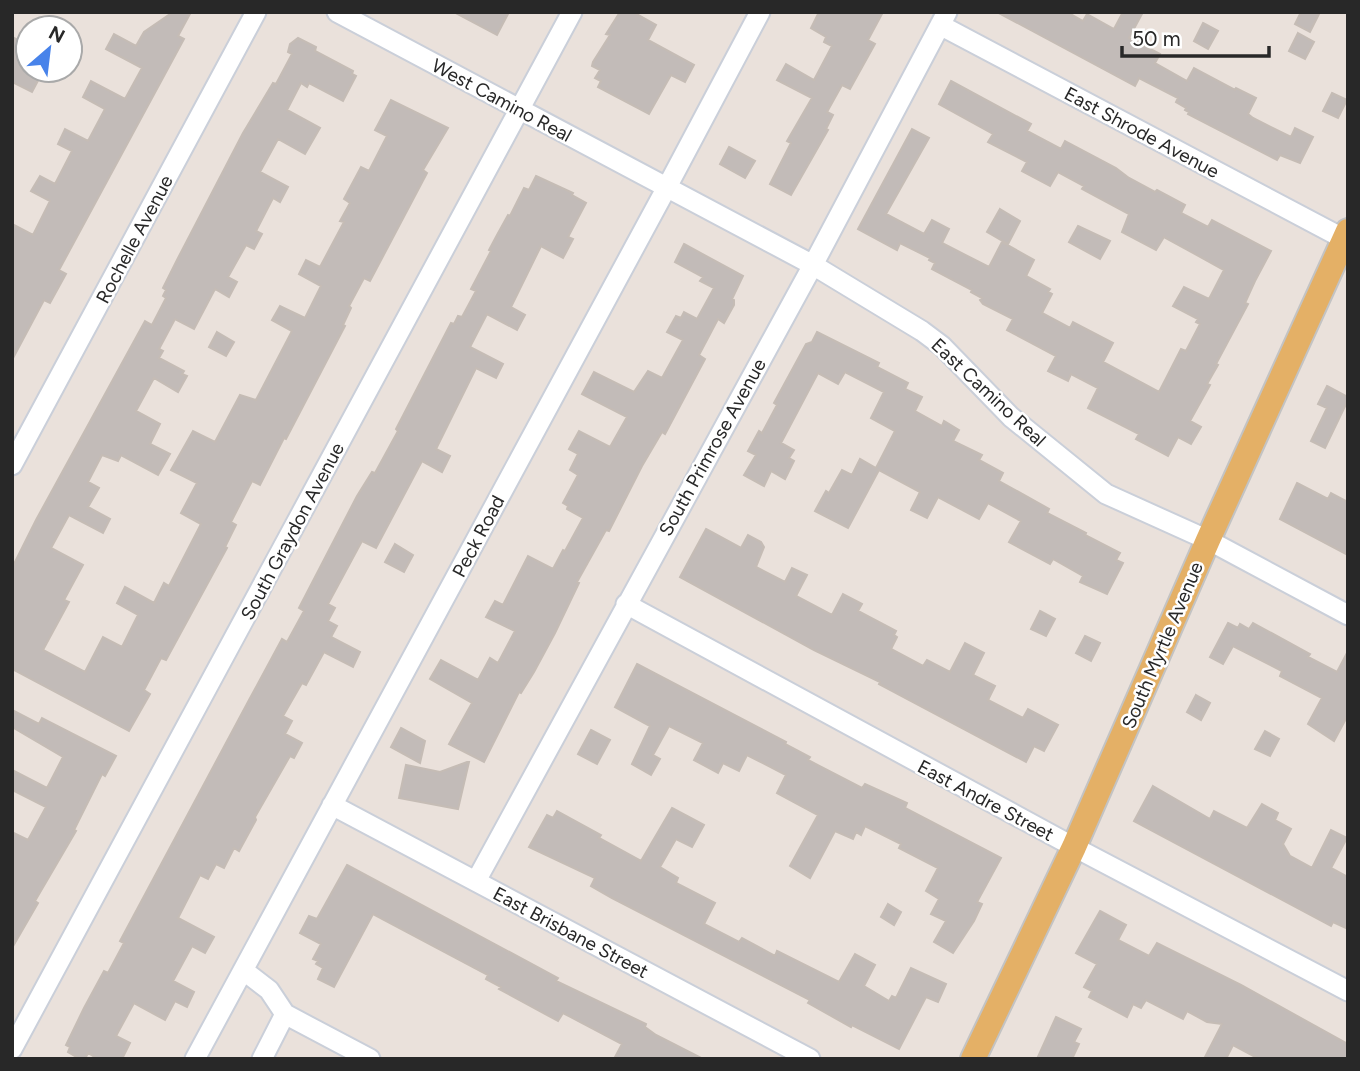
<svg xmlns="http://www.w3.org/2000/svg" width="1360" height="1071" viewBox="0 0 1360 1071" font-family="Figtree,sans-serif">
  <rect width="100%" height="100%" fill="#eae1db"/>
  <path fill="#c2bbb8" stroke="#c5bcb5" stroke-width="2" d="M173 12H191L178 36 184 39 59 270 66 274 50 303 44 300 12 360V224L33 235 50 201 31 191 40 176 55 184 72 151 58 144 65 129 88 141 105 109 83 97 91 81 125 99 142 68 106 49 114 34 136 46 144 32Z
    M454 12H509L497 35Z
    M620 12H633L656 25 648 40 694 65 685 82 671 75 649 114 598 87 601 81 595 78 600 70 592 66 593 62 610 35 606 34Z
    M819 12H883L868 40 875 44 850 89 842 85 827 112 833 115 826 129 828 130 791 195 770 184 791 143 787 141 812 98 777 80 786 64 814 80 832 46 824 42 826 37 811 28Z
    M997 12H1067L1083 21 1087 14 1114 29 1123 12H1143L1129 38 1160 54 1155 63 1187 81 1194 68 1235 90 1236 88 1256 98 1248 114 1253 118 1291 137 1295 128 1313 137 1300 163 1280 155 1277 160 1188 114 1189 112 1185 110 1186 108 1176 102 1178 98 1139 78 1135 86Z
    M1301 12H1320L1310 32 1295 24Z
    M1203 23 1218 31 1208 49 1194 41Z
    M1298 33 1314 42 1305 59 1289 51Z
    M12 37 28 45V70L41 75 32 92 12 82Z
    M298 38 316 47 315 51 353 71 352 74 356 76 343 101 309 83 307 87 301 83 287 110 320 128 305 154 278 139 260 172 288 187 280 202 273 198 256 231 262 234 254 249 246 245 228 277 237 282 229 297 215 289 194 329 175 319 159 349 163 351 159 358 184 371 182 374 187 376 178 392 154 378 136 411 160 424 150 444 170 454 158 475 121 455 118 461 102 455 88 482 99 488 88 507 110 519 103 533 69 515 51 548 83 565 64 600 69 602 43 650 85 672 103 637 122 647 138 615 117 603 125 587 154 603 164 583 169 586 201 524 181 513 197 483 171 470 193 431 215 442 240 395 256 400 292 331 272 320 280 306 305 318 321 286 299 274 306 260 320 267 344 222 340 221 350 203 344 199 361 167 369 171 387 136 375 130 391 100 448 128 423 170 427 173 370 281 364 278 349 306 351 308 343 325 345 326 286 439 284 438 260 485 252 481 231 522 236 525 225 547 227 548 166 660 161 658 144 690 150 694 129 731 12 669V568L36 520 145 321 152 325 166 298 163 296 166 290 163 288 178 258 243 133 273 83 276 84 292 54 288 52 290 44Z
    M951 81 1031 124 1027 131 1061 149 1065 141 1116 168 1129 178 1155 192 1157 190 1185 205 1181 213 1208 227 1212 220 1271 251 1255 281 1245 303 1248 304 1216 364 1218 365 1207 384 1210 385 1190 421 1201 427 1191 444 1178 437 1168 456 1136 439 1139 434 1088 408 1098 388 1071 374 1068 381 1048 371 1056 356 1007 330 1013 319 983 304 980 300 982 298 971 292 972 290 932 269 935 263 929 260 930 258 900 243 897 250 858 229 912 129 929 138 886 214 924 234 932 220 949 229 942 243 989 267 1002 242 1034 260 1026 276 1050 289 1048 292 1052 294 1042 313 1070 328 1073 322 1113 343 1103 362 1159 392 1181 349 1186 351 1200 324 1196 322 1198 319 1173 306 1184 287 1209 299 1224 270 1164 237 1156 250 1122 232 1129 214 1082 189 1084 186 1058 172 1050 186 1022 171 1027 162 988 142 993 134 939 104Z
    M1332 93 1347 100 1338 118 1323 111Z
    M729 147 755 161 745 178 720 164Z
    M536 176 573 193 572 195 586 203 568 237 573 239 563 258 541 246 511 307 525 315 517 330 487 314 470 347 503 364 496 378 476 368 436 449 450 456 442 472 422 461 376 548 362 541 328 604 335 608 328 621 337 626 331 637 360 652 353 667 324 652 306 685 302 683 283 716 292 721 285 734 302 743 294 758 290 756 255 817 256 820 239 851 234 848 224 868 216 864 208 879 200 875 178 918 214 937 205 953 192 946 173 981 194 992 187 1007 175 1001 165 1020 134 1003 116 1036 130 1043 122 1059H98L88 1053 85 1059H80L68 1052 70 1047 66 1045 84 1008 104 971 108 973 124 943 120 941 249 700 282 639 287 642 304 611 299 608 357 496 372 472 375 473 398 431 396 429 451 323 454 324 458 316 462 317 476 291 471 289 491 251 489 250 497 235 508 215 510 216 524 188 529 190Z
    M1000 209 1020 221 1008 244 987 232Z
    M1078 226 1110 241 1100 259 1069 242Z
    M684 244 743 276 732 299 734 300V305L724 323 718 319 699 355 705 359 665 434 662 432 642 466 609 531 606 530 577 582 579 583 555 633 534 672 521 693 519 692 484 762 449 744 472 703 430 679 441 660 478 680 490 658 498 663 515 631 486 617 495 601 503 605 528 556 553 569 563 550 565 551 583 518 567 509 568 506 563 503 578 475 570 470 578 454 569 449 579 431 610 447 627 417 582 394 594 372 634 392 648 371 662 378 683 340 667 332 676 316 681 318 684 312 697 319 714 288 700 281 703 277 675 262Z
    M217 332 234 342 226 356 209 347Z
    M817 332 879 363 877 367 908 383 905 389 922 397 915 411 942 426 944 421 959 430 953 441 982 455 979 460 1003 473 999 481 1049 509 1047 513 1086 533 1085 535 1120 553 1116 560 1123 563 1107 594 1080 582 1083 576 1053 559 1050 564 1009 542 1021 521 988 503 979 519 938 497 927 518 911 510 920 492 879 470 848 528 815 511 826 491 829 493 842 470 852 475 860 459 876 468 895 431 871 418 884 392 845 372 838 384 818 373 781 443 794 450 789 458 794 461 785 479 771 471 764 486 744 475 756 455 748 451 759 431 762 433 777 405 774 403 806 344 812 342Z
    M1327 386 1348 397V400L1325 448 1311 441 1327 408 1318 404Z
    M1297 483 1328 499 1331 493 1348 502V555L1280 519Z
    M706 529 741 548 748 535 761 542 764 547 756 567 785 582 792 568 807 575 796 596 832 615 843 594 862 604 858 611 896 631 894 635 897 637 891 649 923 666 927 660 950 672 965 643 984 653 973 675 995 686 988 700 1023 718 1028 709 1058 725 1044 751 1034 746 1026 762 879 684 880 682 814 650 680 577Z
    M395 544 413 555 404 572 385 562Z
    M1040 611 1055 619 1046 636 1031 629Z
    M1228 623 1238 628 1240 624 1249 629 1253 623 1310 654 1308 657 1337 672 1348 651V715L1334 741 1308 724 1322 698 1280 676 1282 671 1233 646 1223 664 1210 657Z
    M1085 636 1100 643 1091 661 1076 653Z
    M637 664 786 742 785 744 810 757 808 760 862 788 865 784 907 803 905 808 1001 858 977 902 982 904 974 921 953 953 934 942 946 921 931 914 939 899 926 891 938 868 899 848 901 844 865 826 861 835 856 832 853 839 835 831 810 878 790 866 818 815 777 793 786 775 747 755 739 771 723 763 718 773 694 760 703 743 669 726 653 755 660 759 651 775 632 764 650 726 615 707Z
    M1196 695 1210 703 1201 720 1187 712Z
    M12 710 39 724 42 718 116 756 105 776 102 774 74 830 76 831 35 901 38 903 12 948V832L28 840 46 807 12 790V770L47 788 63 757 12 727Z
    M401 728 425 741 420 763 391 747Z
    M591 730 610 740 597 764 578 754Z
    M1265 731 1279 739 1270 756 1255 749Z
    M467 762H469L458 809 399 798 406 765 440 772Z
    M1153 786 1210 819 1214 811 1247 828 1262 804 1278 813 1275 820 1291 829 1283 844 1290 856 1312 868 1331 830 1347 838 1331 868 1348 877V929L1333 922 1331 926 1134 821Z
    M672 808 704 825 692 847 676 839 660 867 678 878 676 883 715 903 704 924 739 942 742 938 775 956 777 951 839 982 855 954 875 965 864 986 889 1001 892 996 896 998 911 968 946 984 938 1002 926 997 899 1049 852 1025 851 1027 808 1003 810 1000 612 898 591 886 595 878 529 847 547 815 553 818 557 811 601 835 599 838 641 861Z
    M347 865 558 978 556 981 646 1024 645 1027 656 1035 703 1059H614L622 1044 563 1013 558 1021 499 989 501 987 486 979 488 975 373 914 334 987 318 979 323 968 316 964 318 961 313 959 321 944 300 933 309 916 317 919Z
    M888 904 901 912 894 925 881 917Z
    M1100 911 1126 925 1118 940 1149 956 1157 943 1241 985 1348 1044V1059H1259L1233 1045 1226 1059H1204L1222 1024 1207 1022 1187 1011 1183 1019 1146 1000 1141 1008 1133 1004 1127 1017 1089 997 1092 991 1084 987 1097 964 1076 953Z
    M1056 1017 1081 1029 1074 1042 1079 1044 1072 1059H1037Z"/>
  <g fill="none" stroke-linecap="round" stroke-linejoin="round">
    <defs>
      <path id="minor" d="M337 12 813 265 922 331 942 346 1011 417 1106 494 1208 540 1348 615
        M940 25 1348 241
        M12 465 256 12
        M626 604 1074 847 1348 991
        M332 805 810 1059
        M476 881 813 265 947 12
        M243 970 269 990 285 1014 370 1059
        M12 1049 572 12
        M195 1059 667 187 760 12
        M262 1059 285 1014"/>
      <path id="major" d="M973 1059 1074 847 1208 540 1348 231"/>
    </defs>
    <use href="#minor" stroke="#cacfd9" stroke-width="23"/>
    <use href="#major" stroke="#c3c3c3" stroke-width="28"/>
    <use href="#minor" stroke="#fff" stroke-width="19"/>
    <use href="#major" stroke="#e4b066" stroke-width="24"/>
  </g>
  <g text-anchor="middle" stroke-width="5" stroke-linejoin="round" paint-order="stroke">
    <g font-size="19" fill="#282828" stroke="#fff">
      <text transform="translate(502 100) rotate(28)" y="7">West Camino Real</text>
      <text transform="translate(1142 132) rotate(28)" y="7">East Shrode Avenue</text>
      <text transform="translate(134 239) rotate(-62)" y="7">Rochelle Avenue</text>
      <text transform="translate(989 392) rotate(43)" y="7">East Camino Real</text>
      <text transform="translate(712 447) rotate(-61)" y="7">South Primrose Avenue</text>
      <text transform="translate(292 531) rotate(-62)" y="7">South Graydon Avenue</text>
      <text transform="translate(478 536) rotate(-62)" y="7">Peck Road</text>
      <text transform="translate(1162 645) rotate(-67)" y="7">South Myrtle Avenue</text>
      <text transform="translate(986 800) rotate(28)" y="7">East Andre Street</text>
      <text transform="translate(571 932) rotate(28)" y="7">East Brisbane Street</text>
    </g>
  </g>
  <rect width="1360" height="1071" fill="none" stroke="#282828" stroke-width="28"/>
  <g transform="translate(49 49) rotate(28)"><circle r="33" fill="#ffffff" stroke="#a9a9a9" stroke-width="2"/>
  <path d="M0-5L12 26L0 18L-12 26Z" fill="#4883ea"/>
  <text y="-10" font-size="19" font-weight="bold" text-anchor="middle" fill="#282828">N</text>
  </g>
  <path d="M1122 46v10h147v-10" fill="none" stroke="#282828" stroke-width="3.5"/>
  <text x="1132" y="46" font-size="21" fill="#282828" stroke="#ffffff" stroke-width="5" paint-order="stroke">50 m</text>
</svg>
